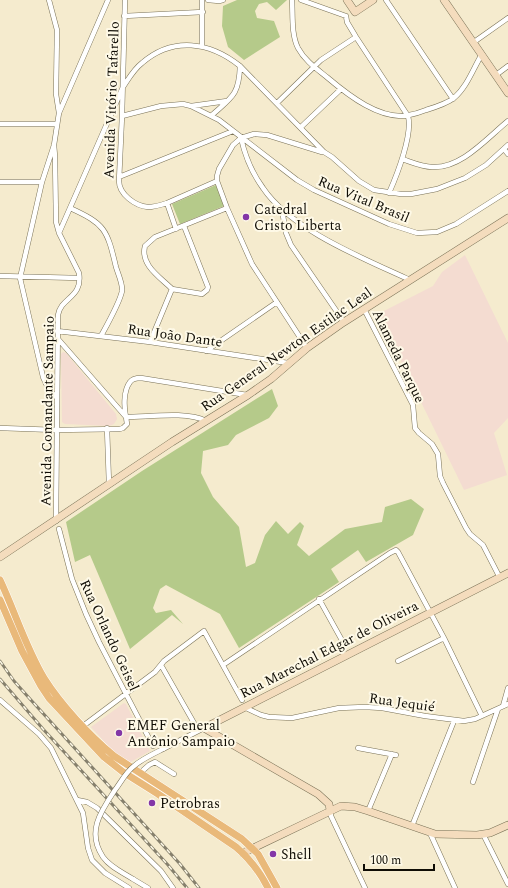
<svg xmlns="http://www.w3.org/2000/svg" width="508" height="888" viewBox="0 0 508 888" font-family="Spectral,serif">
  <rect width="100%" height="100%" fill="#f5ebce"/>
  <path fill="#f4dcd1" d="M465 255 508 343V418L494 433 507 475 464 490 378 314 433 286 442 272Z
    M63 352 66 353 116 414 117 419 114 424 109 426 65 424 62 422 61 354Z
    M124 703 126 704 150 751 129 763 112 750 91 727Z"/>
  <path fill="#b5ca8a" d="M237 0H287L276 10 267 2 259 4 255 11 257 18 274 21 280 37 244 60 228 47 222 26 223 6Z
    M216 185 224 206 180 224 172 204Z
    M272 389 278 406 269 418 236 435 228 445 203 451 201 473 213 497 239 527 246 567 255 563 265 535 276 521 288 534 300 522 304 526 297 545 309 556 345 529 382 522 385 507 411 499 424 509 413 535 366 562 358 550 331 569 339 582 239 648 220 614 166 585 160 589 153 608 156 613 171 610 183 624 172 615 130 649 90 555 75 562 66 522 142 471Z"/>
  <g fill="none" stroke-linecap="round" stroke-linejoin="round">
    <defs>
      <path id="street" d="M49 0 57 30 56 94 59 113
        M125 0 122 116 119 181C119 194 135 206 148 207 154 207 161 205 167 203L217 181
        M208 0 219 1 223 0
        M292 0C293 15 291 34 298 48 305 61 317 69 328 78 348 95 381 121 409 115 415 114 421 112 426 110 436 107 446 104 454 98 467 87 473 69 482 54
        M301 0 346 16
        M386 0 453 99
        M124 16 203 12
        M346 16 347 22 356 37 408 116C413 134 397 175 389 193
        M474 42 508 18
        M202 46V0
        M496 75 508 66
        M277 103 321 60 356 37
        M191 106 227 101
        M212 115C232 97 239 95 240 66
        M122 116 161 106 183 104 191 106 219 120 297 180 314 190 389 224 417 233 437 232 456 224 508 191
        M0 124H56
        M301 127 341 89
        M241 138C245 156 252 173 263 188 291 230 365 259 410 280
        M54 145 55 156 56 222 59 233 79 273C83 298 61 297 58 315L56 521
        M504 149 508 154
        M402 159C411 162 422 167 432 167 461 169 487 138 508 121
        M119 177 233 131
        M0 182H42
        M167 203 176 229
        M70 208C105 224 107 229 116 267 118 274 123 284 122 291 120 302 107 325 101 336
        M282 210 286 233 291 245 344 322
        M59 233 123 87C129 78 134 69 142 63 173 36 210 42 240 66L324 152 332 157 359 181 374 190 401 194H411L437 189 465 178 486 165 508 145
        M0 276 79 278
        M172 289C160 277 140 265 145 246L155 237 227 208
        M172 289 202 294 207 290 208 287 184 226
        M364 309 413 405 415 428 419 433 432 444 438 454 440 476 443 483 466 528 470 534 483 545 500 578
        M57 331 150 342 288 363
        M58 339 126 417
        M150 342 172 289
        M307 348 252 264 227 208 217 181V176L219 169 233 145 241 138 254 134 267 135 322 152
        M206 351 277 302
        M56 397 48 388 43 377 20 278 42 182 54 145 59 113 108 0
        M126 417C124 408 123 391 130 382 132 379 137 378 141 378L247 395
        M0 428 56 430 120 429 123 428 127 424 126 417C149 417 186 411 206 421
        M107 428 109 484
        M59 529 72 579 86 614 99 642 153 746
        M319 599 344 644
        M398 661 444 638
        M161 665 194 723
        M223 665 390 553 396 550 398 552 444 638 482 716
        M0 700 39 734 51 748 83 813 88 848 92 860 105 873 129 888
        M503 706 508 688
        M244 707 261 715 269 717 292 718 339 708 365 707 382 708 425 716 464 721 475 719 508 704
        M83 726 155 672 164 661 204 631 242 700
        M358 748 396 755
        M163 749 204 728
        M140 773 149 765 155 762 174 774
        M473 782 498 709
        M77 800 87 802 97 808 161 871 173 888
        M330 810 331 816 365 888
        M368 811 392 754
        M412 826 454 721
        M430 833 455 888
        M483 834 508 884
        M133 879 148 888"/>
      <path id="secondary" d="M347 0 355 12 373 0
        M444 0 508 93
        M0 557 172 442 248 395 271 379 307 348 344 322 508 218
        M204 728 508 573
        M204 728 318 794 329 804 330 810
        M243 853 341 806 355 807 368 811 435 834 477 835 490 833 508 825"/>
      <path id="primary" d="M0 580C15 612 26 648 44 678 61 705 89 735 114 756L242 839 258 854 277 888
        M0 600 22 651 41 686 49 698 104 757 123 772 158 794 236 847C250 859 260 872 268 888"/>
    </defs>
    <use href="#street" stroke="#7a7257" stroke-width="5.5"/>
    <use href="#secondary" stroke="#7a7257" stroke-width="8"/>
    <use href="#primary" stroke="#fff" stroke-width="8"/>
    <use href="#street" stroke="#fff" stroke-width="4.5"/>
    <use href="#secondary" stroke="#f4dcbd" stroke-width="7"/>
    <use href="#primary" stroke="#e9b97a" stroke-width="7"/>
    <defs>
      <path id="rail" d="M0 661 14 681 30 699 180 864 199 888
        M0 679 43 729 168 865 187 888"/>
    </defs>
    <use href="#rail" stroke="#86806d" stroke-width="3"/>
    <use href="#rail" stroke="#fef9e7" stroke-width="1.5" stroke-dasharray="4.5" stroke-linecap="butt"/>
    <defs>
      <path id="street-bridge" d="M133 879C122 872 110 867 103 857 86 832 101 811 115 790 121 782 126 772 134 766 142 759 153 754 163 749"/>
    </defs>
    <use href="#street-bridge" stroke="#7a7257" stroke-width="5.5" stroke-linecap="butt"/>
    <use href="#street-bridge" stroke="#fff" stroke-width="4.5"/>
  </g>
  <g fill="#8336a7" stroke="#fef9e7" stroke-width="1.5">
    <circle cx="246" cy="217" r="4"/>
    <circle cx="119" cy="733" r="4"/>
    <circle cx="152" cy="803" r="4"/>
    <circle cx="273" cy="854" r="4"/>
  </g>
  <g text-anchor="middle" stroke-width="4" stroke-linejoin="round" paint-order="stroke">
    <g font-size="14" fill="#0f0c04" stroke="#fef9e7">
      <text transform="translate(111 100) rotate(-88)" y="5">Avenida Vitório Tafarello</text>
      <text transform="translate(364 199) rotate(23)" y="5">Rua Vital Brasil</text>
      <text transform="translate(175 335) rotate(8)" y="5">Rua João Dante</text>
      <text transform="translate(286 349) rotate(-35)" y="5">Rua General Newton Estilac Leal</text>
      <text transform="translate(399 356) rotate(64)" y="5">Alameda Parque</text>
      <text transform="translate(47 411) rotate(-89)" y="5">Avenida Comandante Sampaio</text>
      <text transform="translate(110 635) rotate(65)" y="5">Rua Orlando Geisel</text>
      <text transform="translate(329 649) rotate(-27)" y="5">Rua Marechal Edgar de Oliveira</text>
      <text transform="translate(402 702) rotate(8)" y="5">Rua Jequié</text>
    </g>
    <g font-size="14" fill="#0f0c04" stroke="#fef9e7" text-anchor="start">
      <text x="254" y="214">Catedral<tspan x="254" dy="16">Cristo Liberta</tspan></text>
      <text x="127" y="730">EMEF General<tspan x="127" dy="16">Antônio Sampaio</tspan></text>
      <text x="160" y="808">Petrobras</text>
      <text x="281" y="859">Shell</text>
    </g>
  </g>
  <path d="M364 864v6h70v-6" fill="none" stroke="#0f0c04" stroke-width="2"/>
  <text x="370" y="864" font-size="12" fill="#0f0c04" stroke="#fef9e7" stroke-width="3" paint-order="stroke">100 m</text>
</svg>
